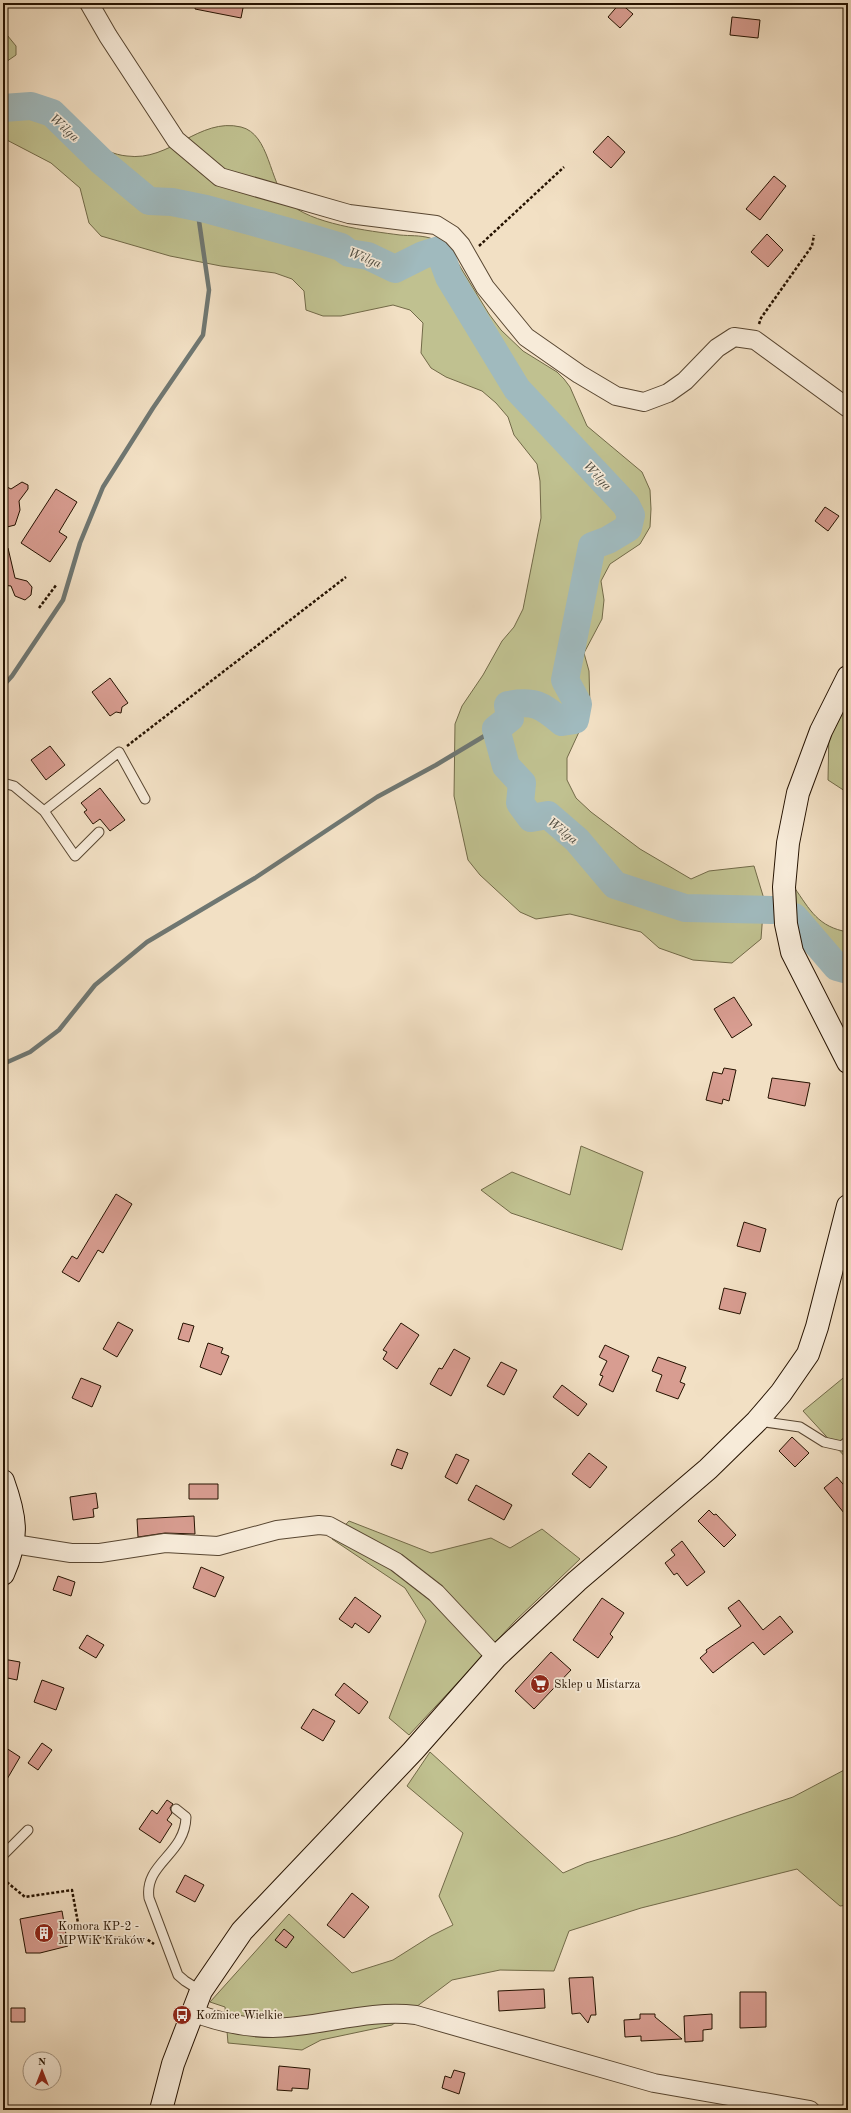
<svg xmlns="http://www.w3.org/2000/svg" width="851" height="2113" viewBox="0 0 851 2113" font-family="'Old Standard TT',serif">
  <rect width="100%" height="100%" fill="#f2e0c4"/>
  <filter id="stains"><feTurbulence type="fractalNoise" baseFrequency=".005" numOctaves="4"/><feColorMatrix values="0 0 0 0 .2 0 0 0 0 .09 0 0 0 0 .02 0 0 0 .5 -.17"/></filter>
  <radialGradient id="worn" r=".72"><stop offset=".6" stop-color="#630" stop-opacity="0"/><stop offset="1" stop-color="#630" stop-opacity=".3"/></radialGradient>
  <path fill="#c0c190" stroke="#726a48" d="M3 30 16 46V55L3 64Z
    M3 95 31 97 50 102 82 125 90 143C101 148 114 155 127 156 170 162 199 117 241 127 270 134 269 182 288 202 310 224 369 231 400 235 410 236 419 235 430 238L438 242 453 255 489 314 501 330 523 351 557 372 564 379 570 387 587 426 642 472 650 490 651 509 650 527 640 544 610 564 601 581 604 600 602 619 584 653 589 671 590 708 567 758V780L576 798 591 812 640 849 691 879 709 871 754 866 764 899 761 939 732 963 693 960 659 948 641 932 570 914 536 919 520 912 480 875 468 860 454 796 455 724 462 706 483 675 502 641 514 627 523 609 541 518 540 481 537 464 514 435 508 417 496 403 482 391 446 377 431 368 421 353 423 323 410 310 393 305 341 316H323L306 310 304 291 292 279 275 273 221 266 170 256 101 236 89 223 80 188 51 163 3 138Z
    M848 685V793L828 780 829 730Z
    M794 887C810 910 818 927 848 932V981L833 977 813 958 797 920Z
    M581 1146 643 1172 622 1250 511 1213 481 1190 512 1172 570 1195Z
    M848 1374V1460L803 1411Z
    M349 1521 431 1553 491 1538 510 1548 542 1529 580 1559 515 1621 409 1735 389 1718 426 1621 405 1588 332 1539Z
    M430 1752 563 1873 586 1863 677 1836 793 1797 848 1768V1905L840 1906 797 1869 641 1908 569 1931 554 1971 500 1970 452 1980 392 2025 321 2040 302 2050 228 2043 225 2007 210 2002 289 1914 352 1973 393 1960 431 1936 453 1925 439 1896 463 1833 407 1786Z"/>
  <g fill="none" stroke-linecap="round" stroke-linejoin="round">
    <path stroke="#6f7772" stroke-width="4.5" d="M3 686 12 676 63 600 80 543 103 487 153 408 203 335 209 290 197 207
      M3 1064 30 1052 59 1030 95 985 147 942 255 878 377 797 436 765 496 729"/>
    <path stroke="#a0babe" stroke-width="28" d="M3 108 31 106 52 113 101 161 149 201 172 202 206 209 311 238 341 247 349 253 368 256 395 269 423 255 439 250 449 277 517 389 626 505 631 515 628 528 608 540 592 546 565 680 578 704 575 720 562 722C542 705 534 700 508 705L510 718 496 729 506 766 522 783 520 803 531 818 548 815 577 840 615 885 685 908 772 910
      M794 917 837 967 848 970"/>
  </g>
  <path fill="#d89d91" stroke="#251200" d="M196 3H244L241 18 195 9Z
    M620 3 633 14 620 28 608 17Z
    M732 17 760 20 758 38 730 35Z
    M608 136 625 152 611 168 593 152Z
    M774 176 786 186 760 220 746 209Z
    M767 234 783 250 768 267 751 252Z
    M22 482 28 485V489L19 501 20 510 15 525 3 528V485L11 489Z
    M56 489 77 502 59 532 67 537 50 562 21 543Z
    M825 507 839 516 828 531 815 521Z
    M8 548 15 578 27 581 32 587 31 595 25 600 15 596 11 586 3 585V549Z
    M110 678 128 703 122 707 121 713 116 712 110 716 92 692Z
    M50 746 65 765 46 780 31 760Z
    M100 788 125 820 110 831 100 819 93 824 84 812 87 810 81 803Z
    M734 997 752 1025 732 1038 714 1009Z
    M724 1068 736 1070 729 1101 723 1099 722 1104 706 1100 713 1072 722 1074Z
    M772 1078 810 1083 805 1106 768 1098Z
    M116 1194 132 1204 103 1253 98 1250 79 1282 62 1272 72 1256 77 1259Z
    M744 1222 766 1229 760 1252 737 1246Z
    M724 1288 746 1293 740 1314 719 1309Z
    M118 1322 133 1330 117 1357 103 1349Z
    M183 1323 194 1326 189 1342 178 1339Z
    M401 1323 419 1335 397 1369 383 1359 387 1352 383 1350Z
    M208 1343 223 1348 221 1353 229 1356 221 1375 200 1367Z
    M605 1345 629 1356 613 1392 599 1385 603 1376 600 1375 607 1361 599 1357Z
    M454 1349 470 1358 451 1396 430 1384 439 1368 442 1369Z
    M658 1357 686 1367 680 1382 685 1384 678 1399 656 1391 662 1375 652 1371Z
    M501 1362 517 1370 504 1395 487 1386Z
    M81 1378 101 1386 92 1407 72 1398Z
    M562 1385 587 1404 578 1416 553 1397Z
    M792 1437 809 1453 795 1467 779 1451Z
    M397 1449 408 1453 402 1469 391 1465Z
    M589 1453 607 1467 590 1488 572 1474Z
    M456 1454 469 1460 457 1484 445 1477Z
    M837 1477 848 1490V1518L824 1488Z
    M189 1484H218V1499H189Z
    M476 1485 512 1505 504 1520 468 1500Z
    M96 1493 98 1508 93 1509 94 1517 73 1520 70 1497Z
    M709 1510 714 1515 716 1514 736 1535 724 1547 698 1521Z
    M194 1516 195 1534 165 1533 138 1537 137 1519Z
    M682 1541 705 1572 687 1586 677 1573 674 1575 665 1563 675 1555 671 1550Z
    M201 1567 224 1577 215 1597 193 1588Z
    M58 1576 75 1582 71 1596 53 1590Z
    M355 1597 381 1616 369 1633 355 1623 352 1628 339 1619Z
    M602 1598 624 1613 610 1634 613 1637 598 1658 573 1640Z
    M739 1600 763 1630 780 1616 793 1632 764 1655 753 1642 713 1673 700 1658 707 1652 706 1650 741 1626 728 1608Z
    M87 1635 104 1645 96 1658 79 1648Z
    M551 1652 571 1670 534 1709 515 1691Z
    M3 1659 20 1662 17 1680 3 1677Z
    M42 1680 64 1688 56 1710 34 1702Z
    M344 1683 368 1702 359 1714 335 1695Z
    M313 1709 335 1721 323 1741 301 1728Z
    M42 1743 52 1750 38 1770 28 1763Z
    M3 1746 20 1757 3 1786Z
    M167 1800 173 1804 170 1808 172 1813 167 1820 172 1824 160 1843 139 1829 152 1810 157 1814Z
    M185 1875 204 1885 195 1902 176 1892Z
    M352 1893 369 1907 344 1938 327 1925Z
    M62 1911 68 1946 40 1953H26L20 1919Z
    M284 1929 294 1937 286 1948 275 1940Z
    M593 1977 596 2015H591L588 2023 580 2013 572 2014 569 1978Z
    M544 1989 545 2008 499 2011 498 1991Z
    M740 1992H766V2027L740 2028Z
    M11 2008H25V2022H11Z
    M640 2014H655V2017L682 2039 641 2041V2036L625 2037 624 2020 640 2019Z
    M712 2014V2029L703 2030V2041L685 2042 684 2016Z
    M279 2066 310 2069 308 2089 292 2088V2091L277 2090Z
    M454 2070 465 2073 459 2094 442 2088 445 2076 451 2078Z"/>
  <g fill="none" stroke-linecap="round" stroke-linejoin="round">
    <defs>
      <path id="lane" d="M3 783 14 786 44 811 119 752 145 799
        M44 811 75 856 99 832
        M758 1421 800 1427 824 1442 842 1446 848 1441
        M176 1809 186 1817C185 1855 144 1863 149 1898L178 1975 185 1981 201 1991
        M3 1855 28 1830"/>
      <path id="street" d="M89 3 108 36 176 140 220 177 349 214 436 225 452 235 461 245 485 287 526 337 579 374 616 396 644 402 668 393 685 381 717 348 734 337 755 340 848 408
        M14 1544 71 1553H100L165 1543 218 1546 277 1530 319 1525 329 1526 396 1562 436 1593 496 1657
        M192 2012C218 2022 246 2028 273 2028 321 2027 367 2009 416 2015L654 2083 810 2110"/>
      <path id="secondary" d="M848 677 821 731 798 793 788 843 784 887 786 924 792 952 848 1062
        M3 1481C16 1517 19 1538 3 1574
        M161 2110 173 2064 201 1991 242 1931 413 1751 496 1657 577 1581 708 1469 757 1421 781 1393 808 1354 817 1327 848 1206"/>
    </defs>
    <use href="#lane" stroke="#584631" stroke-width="11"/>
    <use href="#street" stroke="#584631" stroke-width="20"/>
    <use href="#secondary" stroke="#251200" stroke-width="24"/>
    <path stroke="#251200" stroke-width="2.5" stroke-dasharray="3 2" stroke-linecap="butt" d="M479 246 564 167
      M759 324 761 318 812 246 814 235
      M39 608 57 584
      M127 746 346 577
      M3 1879 25 1897 72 1890 80 1934 84 1937 145 1938 154 1944"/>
    <use href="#lane" stroke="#f7ebd9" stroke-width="9"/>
    <use href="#street" stroke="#f7ebd9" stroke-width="18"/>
    <use href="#secondary" stroke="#f7ebd9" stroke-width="22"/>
  </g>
  <defs>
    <symbol id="supermarket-disc" viewBox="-11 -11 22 22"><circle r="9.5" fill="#8f2418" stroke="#f7ebd9"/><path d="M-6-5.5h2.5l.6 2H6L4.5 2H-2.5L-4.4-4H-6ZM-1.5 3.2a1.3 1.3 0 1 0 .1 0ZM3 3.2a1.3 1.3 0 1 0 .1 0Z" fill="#fff"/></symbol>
    <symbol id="building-disc" viewBox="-11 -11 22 22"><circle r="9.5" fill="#8f2418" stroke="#f7ebd9"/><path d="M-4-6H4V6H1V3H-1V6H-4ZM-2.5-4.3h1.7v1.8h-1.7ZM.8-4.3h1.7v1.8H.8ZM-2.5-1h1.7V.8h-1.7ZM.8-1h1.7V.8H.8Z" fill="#fff"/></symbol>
    <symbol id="bus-disc" viewBox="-11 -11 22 22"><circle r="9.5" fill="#8f2418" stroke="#f7ebd9"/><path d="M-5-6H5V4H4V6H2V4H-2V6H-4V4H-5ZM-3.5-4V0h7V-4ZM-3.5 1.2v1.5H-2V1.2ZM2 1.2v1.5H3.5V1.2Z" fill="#fff"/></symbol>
  </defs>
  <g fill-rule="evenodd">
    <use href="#supermarket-disc" x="529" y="1673" width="22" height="22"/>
    <use href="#building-disc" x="33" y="1922" width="22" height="22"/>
    <use href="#bus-disc" x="171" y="2004" width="22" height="22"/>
  </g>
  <g text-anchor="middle" stroke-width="3.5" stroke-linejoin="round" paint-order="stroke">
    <g font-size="12" fill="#251200" stroke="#f7ebd9" text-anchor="start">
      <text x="554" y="1688">Sklep u Mistarza</text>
      <text x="58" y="1930">Komora KP-2 -<tspan x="58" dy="14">MPWiK Kraków</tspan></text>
      <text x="196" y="2019">Koźmice Wielkie</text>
    </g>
    <g font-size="13" font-style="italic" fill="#504d42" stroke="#f7ebd9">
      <text transform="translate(65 127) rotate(42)" y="5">Wilga</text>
      <text transform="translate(365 257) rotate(21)" y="5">Wilga</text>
      <text transform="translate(598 475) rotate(47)" y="5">Wilga</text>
      <text transform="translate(563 830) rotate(38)" y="5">Wilga</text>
    </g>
  </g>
  <rect width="851" height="2113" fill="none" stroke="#f2e0c4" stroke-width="16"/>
  <rect x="4" y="4" width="843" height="2105" fill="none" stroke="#251200" stroke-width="2"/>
  <rect x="8" y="8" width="835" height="2097" fill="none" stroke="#251200"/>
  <g transform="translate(42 2071)"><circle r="19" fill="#f7ebd9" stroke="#a39482"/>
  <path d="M0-3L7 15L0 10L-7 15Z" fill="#8f2418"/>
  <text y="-6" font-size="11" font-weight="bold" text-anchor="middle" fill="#251200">N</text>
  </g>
  <rect width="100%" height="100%" filter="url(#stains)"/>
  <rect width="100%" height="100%" fill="url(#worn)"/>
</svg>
